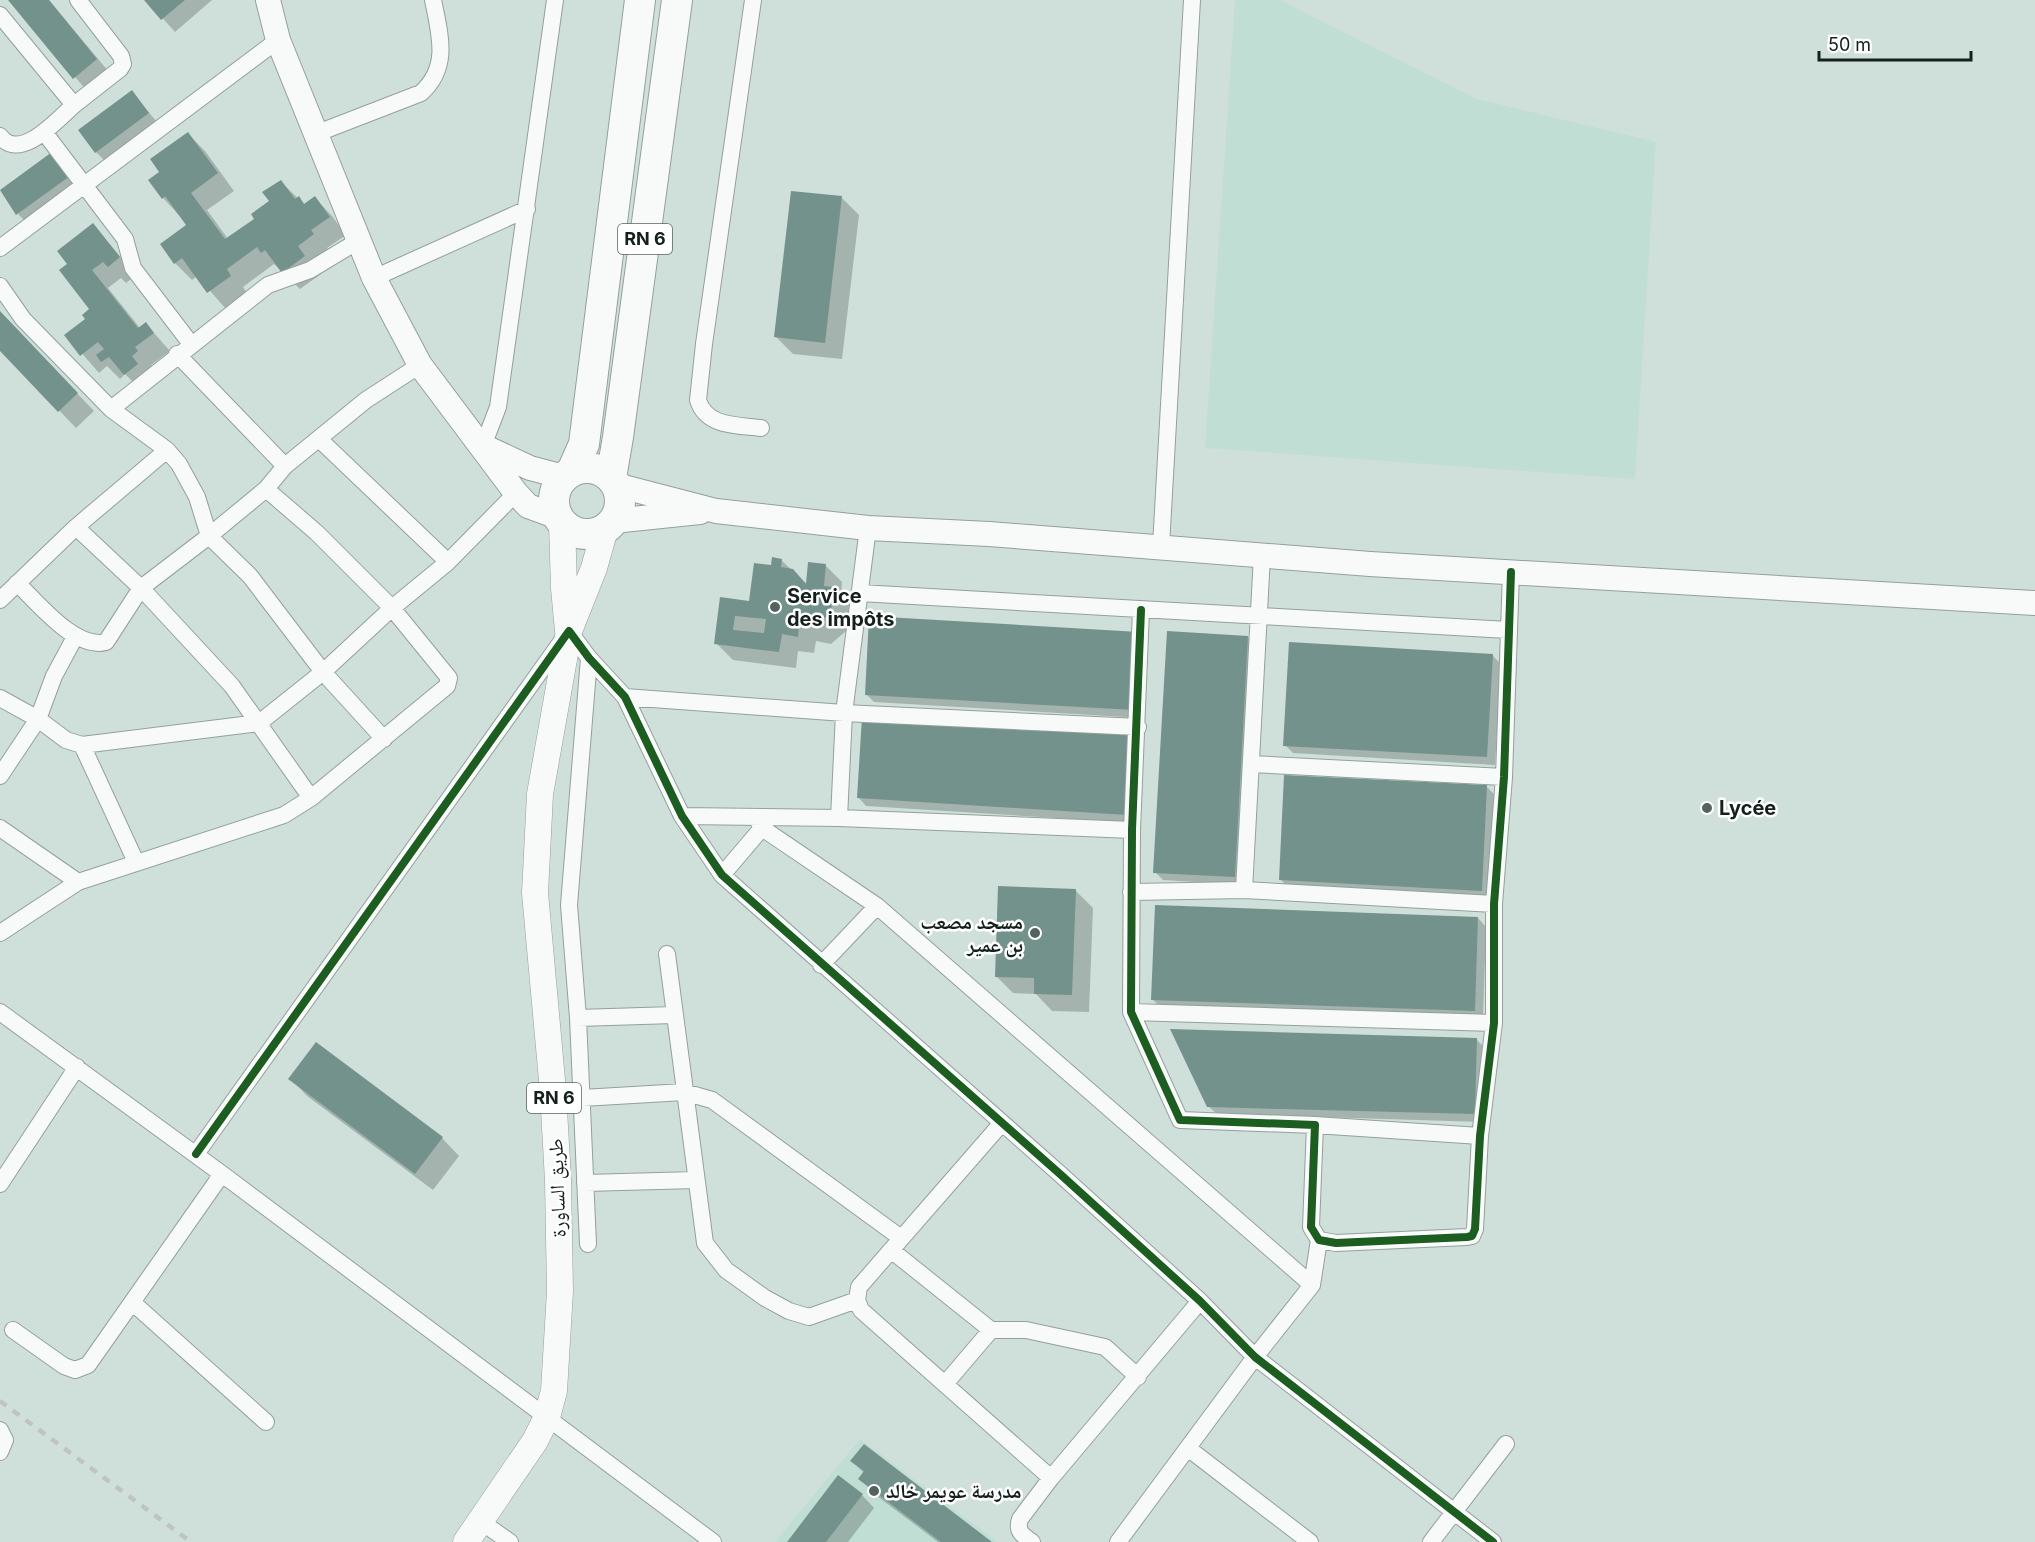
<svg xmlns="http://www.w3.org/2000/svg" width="2035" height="1542" viewBox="0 0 2035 1542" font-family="Inter,'Noto Naskh Arabic',sans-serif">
  <rect width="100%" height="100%" fill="#cfe0da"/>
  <path fill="#c1ded4" d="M1235 0H1280L1477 99 1656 142 1635 479 1205 448Z
    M860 1439 998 1542H775Z"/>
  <path fill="#0003" d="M10 0H49L109 72 87 91Z
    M146 0H212L175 32Z
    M132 92 161 127 109 165 96 152Z
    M188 134 205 151 234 191 207 210 228 239 256 219 271 202 280 181 305 205 315 198 332 216 346 235 327 248 330 252 314 264 321 274 300 289 274 264 243 287 247 293 226 309 197 276 192 280 175 263 188 225 163 198 161 172Z
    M65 167 81 189 30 226 18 214Z
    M842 198 859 215 842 359 793 354 775 336Z
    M93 225 136 275 126 283 121 278 108 288 140 328 146 324 170 351 151 365 154 369 142 391 125 374 120 379 107 366 99 373 66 335 87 319 91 309 69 264Z
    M0 312 94 411 76 428 0 349Z
    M781 560 808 585 825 565 842 582 841 597 849 605 847 630 831 644 816 641 814 653 798 651 796 668 733 660 716 643 721 599 750 603 772 567Z
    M1139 633 1142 718 874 702 866 694Z
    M1248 637 1256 646 1243 885 1163 880 1155 872Z
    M1492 655 1501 664 1495 765 1293 753 1285 745Z
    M1131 736 1135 823 866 806 858 797Z
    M1486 786 1495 795 1490 898 1289 888 1281 880Z
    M1075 890 1093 908 1089 1012 1052 1011 1036 994 1013 993 996 976Z
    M1478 918 1486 927 1483 1019 1161 1008 1153 1000Z
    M1476 1039 1485 1048 1483 1122 1217 1114 1208 1106Z
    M317 1044 442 1138 459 1156 433 1190 307 1096 290 1078Z
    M852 1461 990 1542H938L877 1496 860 1478 864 1473Z
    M862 1495 874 1508 848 1542H788Z"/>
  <path fill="#73928b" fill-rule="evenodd" d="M8 0H49L97 59 73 79Z
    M144 0H185L161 20Z
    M132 90 149 113 95 153 78 130Z
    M188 132 218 173 191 193 225 239 254 219 251 214 269 201 262 192 281 180 295 199 299 196 304 204 315 196 330 217 311 230 314 234 298 246 305 256 282 273 265 250 261 253 257 247 227 269 231 276 207 293 182 258 174 264 160 244 186 225 165 196 162 199 148 180 159 172 150 159Z
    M52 152 70 176 16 215 0 190Z
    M791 191 842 196 825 343 774 337Z
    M93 223 120 257 108 267 103 262 92 270 138 328 146 322 154 333 135 347 138 351 132 356 138 364 124 375 109 357 101 362 96 355 104 349 98 342 80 356 64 335 85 319 82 315 89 309 59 270 67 264 57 251Z
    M0 311 78 393 58 412 0 351Z
    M772 557 782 559 781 567 793 569 806 584 808 562 826 564 824 586 833 587 831 613 813 627 799 625 798 637 782 634 779 652 714 644 720 597 749 601 754 563 771 565ZM735 616 766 619 764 633 733 630Z
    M869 616 1139 632 1135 710 865 695Z
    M1167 631 1248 636 1235 877 1153 873Z
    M1289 642 1493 654 1487 757 1283 746Z
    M862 717 1132 735 1127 815 857 798Z
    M1284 775 1487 785 1482 891 1279 880Z
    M998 886 1076 889 1072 995 1034 994V978L995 977Z
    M1155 905 1478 917 1475 1011 1151 1000Z
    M1170 1029 1477 1038 1475 1114 1207 1107Z
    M316 1042 443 1137 415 1174 288 1079Z
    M864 1444 992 1542H941L858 1479 864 1471 850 1461Z
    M838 1475 863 1494 826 1542H787Z"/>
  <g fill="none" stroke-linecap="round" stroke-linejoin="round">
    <defs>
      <path id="street" d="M753 0 704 344 698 400C706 427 737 425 761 428
        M0 15 74 105C58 119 20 163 0 136
        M74 105 120 69 123 64 121 56 78 0
        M44 132 125 239 133 268 191 344
        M315 134 421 93C450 67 440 35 433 0
        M0 248 278 40
        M374 278 527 209
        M0 286 23 319 111 409 167 450 179 464 197 497 209 536 250 576 323 672 384 739
        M177 354 285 466
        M111 409 268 285 310 270 358 241
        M319 439 448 562
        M483 446 498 407 555 0
        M76 527 141 588 232 686 311 798
        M1161 546 1192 0
        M17 583C38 603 75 650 106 642L141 588 209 536 266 489 285 466 366 400 420 365
        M860 593 1508 630
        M0 600 76 527 167 450
        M1141 610 1132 830 1131 1012 1180 1120 1315 1125 1311 1227 1319 1240 1336 1243 1467 1237 1472 1236 1475 1229 1480 1136 1494 1023V904L1504 777 1511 572
        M625 697 844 713 1138 727
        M0 698 38 719 66 740 82 745 259 723 323 672 392 608 448 562 516 493
        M82 745 136 862
        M1252 764 1504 777
        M0 776 38 719 54 676 75 637
        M682 816 839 818 1132 830
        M756 817 762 828 877 906 1312 1285
        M839 818 844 713 868 528
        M0 828 78 882 284 815 311 798 447 686 449 678 392 608 317 533 266 489
        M722 875 762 828
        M1244 890 1262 556
        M1131 892 1244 890 1494 904
        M0 933 78 882
        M667 954 705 1243 726 1270 765 1298 789 1311 809 1317 857 1300
        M821 965 877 906
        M0 1012 222 1174 713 1542
        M1131 1012 1494 1023
        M578 1018 674 1015
        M582 1098 684 1092 712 1100 901 1238
        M1001 1124 859 1287 857 1300 861 1310 1051 1478 1200 1301
        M1315 1125 1480 1136
        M196 1154 569 631 589 658 625 697 682 816 722 875 1060 1174 1200 1301 1255 1357 1493 1542
        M585 1183 696 1180
        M0 1184 77 1067
        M588 1244 578 1018 569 905 589 658
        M891 1250 991 1330H1026L1105 1347 1138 1377
        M132 1302 266 1422
        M13 1330 64 1366 75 1370 88 1365 222 1174
        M945 1384 991 1330
        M0 1430 5 1440 0 1452
        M1189 1449 1310 1542
        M480 1521 510 1542
        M1032 1542C1022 1535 1016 1531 1020 1519L1051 1478
        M1118 1542 1255 1357 1312 1285 1319 1240
        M1431 1542 1506 1444"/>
      <path id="secondary" d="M268 0 278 40 374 278 420 365 516 493 528 506 558 517
        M485 447 530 468 564 477
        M616 485 716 511 868 528 989 534 1370 564 2035 603
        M613 521 700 512"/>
      <path id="primary" d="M562 523 564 588 568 631
        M466 1542 535 1441 547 1417 554 1391 560 1291 558 1181 553 1091 535 893 540 794 569 631 594 568 605 529"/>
      <path id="highway" d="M554 501a33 33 0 1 1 66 0a33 33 0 1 1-66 0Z
        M572 471 584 444 640 0
        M611 478 618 437 677 0"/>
    </defs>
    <use href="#street" stroke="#93a09c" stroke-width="18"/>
    <use href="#secondary" stroke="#93a09c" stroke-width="26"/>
    <use href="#primary" stroke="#93a09c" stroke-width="27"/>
    <use href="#highway" stroke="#93a09c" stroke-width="32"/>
    <use href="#street" stroke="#f8faf9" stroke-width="16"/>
    <use href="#secondary" stroke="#f8faf9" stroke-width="24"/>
    <use href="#primary" stroke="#f8faf9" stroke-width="26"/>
    <use href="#highway" stroke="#f8faf9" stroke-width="30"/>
    <path stroke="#bfc3c1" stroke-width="4.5" stroke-dasharray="8 8" stroke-linecap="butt" d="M0 1401 191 1542"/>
    <defs>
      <path id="cycleway" d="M1141 610 1132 830 1131 1012 1180 1120 1315 1125 1311 1227 1319 1240 1336 1243 1467 1237 1472 1236 1475 1229 1480 1136 1494 1023V904L1504 777 1511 572
        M196 1154 569 631 589 658 625 697 682 816 722 875 1060 1174 1200 1301 1255 1357 1493 1542"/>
    </defs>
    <use href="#cycleway" stroke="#fff" stroke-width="11"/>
    <use href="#cycleway" stroke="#1b5e20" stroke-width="8"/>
  </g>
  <g fill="#55635e" stroke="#fff" stroke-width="2">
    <circle cx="775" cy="607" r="6"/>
    <circle cx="1707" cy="808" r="6"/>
    <circle cx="1035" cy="933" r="6"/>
    <circle cx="874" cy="1491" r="6"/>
  </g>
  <g text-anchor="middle" stroke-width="5" stroke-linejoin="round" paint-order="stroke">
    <g fill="#fff" stroke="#5a6360" stroke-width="1.5">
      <rect x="618" y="224" width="54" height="30" rx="4.5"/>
      <rect x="527" y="1083" width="54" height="30" rx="4.5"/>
    </g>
    <g font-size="18" font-weight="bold" fill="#14201c">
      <text x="645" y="245">RN 6</text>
      <text x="554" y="1104">RN 6</text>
    </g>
    <g font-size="20" font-weight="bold" fill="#14201c" stroke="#fff" text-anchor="start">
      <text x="787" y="603">Service<tspan x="787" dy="23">des impôts</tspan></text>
      <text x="1719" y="815">Lycée</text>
      <text x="1023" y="929" text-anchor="end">مسجد مصعب<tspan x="1023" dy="23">بن عمير</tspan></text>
      <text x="886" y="1498">مدرسة عويمر خالد</text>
    </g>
    <g font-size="20" fill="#14201c" stroke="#fff">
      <text transform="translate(557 1188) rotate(-92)" y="7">طريق الساورة</text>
    </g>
  </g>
  <path d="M1819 51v9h152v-9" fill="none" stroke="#14201c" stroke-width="3"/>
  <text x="1828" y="51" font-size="18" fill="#14201c" stroke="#ffffff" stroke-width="4.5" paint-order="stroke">50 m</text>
</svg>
